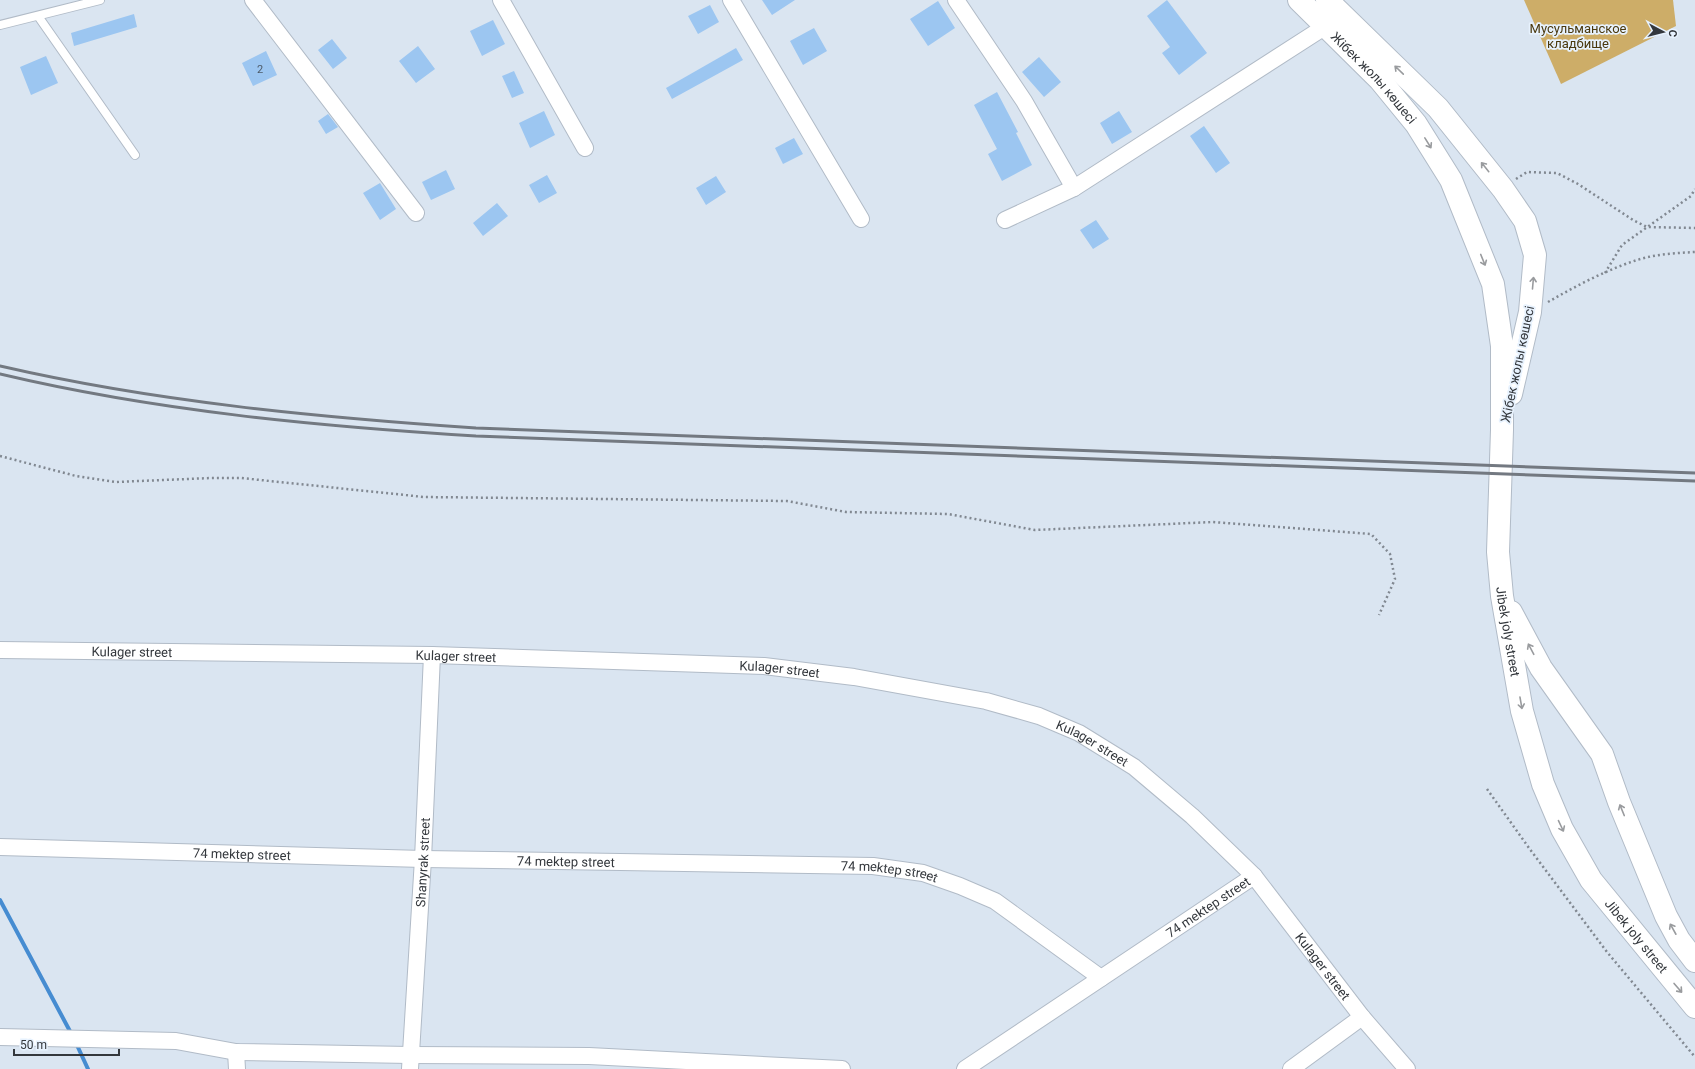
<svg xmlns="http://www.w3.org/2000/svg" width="1695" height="1069" viewBox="0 0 1695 1069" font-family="Roboto,sans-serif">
  <rect width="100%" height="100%" fill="#dae5f1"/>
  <path fill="#cdad68" d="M1524 0H1673L1676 26 1561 84Z"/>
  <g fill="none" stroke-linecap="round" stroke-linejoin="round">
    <path stroke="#468cd1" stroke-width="4" d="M0 900 72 1035
      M76 1043 88 1069"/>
  </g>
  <path fill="#9cc6f1" d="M762 0H795L772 15Z
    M1167 0 1207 53 1179 75 1162 53 1170 47 1147 16Z
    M938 1 955 28 928 46 910 19Z
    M710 5 719 22 698 34 688 16Z
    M134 14 137 27 74 46 71 33Z
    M493 20 505 44 482 56 470 31Z
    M814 28 827 51 803 65 790 41Z
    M332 39 347 58 333 69 318 50Z
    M418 46 435 69 416 83 399 61Z
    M736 48 743 60 672 99 666 88Z
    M266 51 277 75 253 86 242 63Z
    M46 56 58 83 31 95 20 67Z
    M1039 57 1061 82 1044 97 1022 72Z
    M514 71 524 93 512 98 502 76Z
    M997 92 1018 132 1016 133 1032 165 1002 181 988 154 997 149 974 105Z
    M544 111 555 135 530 148 519 123Z
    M1119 111 1132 132 1112 144 1100 123Z
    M328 114 338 127 326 134 318 121Z
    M1204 126 1230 163 1216 173 1190 136Z
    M794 138 803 154 783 164 775 148Z
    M446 170 455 189 431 200 422 182Z
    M547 175 557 193 539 203 529 185Z
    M716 176 726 192 706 205 696 188Z
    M380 183 396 209 380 220 363 193Z
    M497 203 508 216 483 236 473 223Z
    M1096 220 1109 239 1093 249 1080 230Z"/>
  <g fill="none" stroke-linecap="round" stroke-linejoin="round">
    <defs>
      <path id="lane" d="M38 16 135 155
        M0 25 100 0"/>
      <g id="street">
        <path d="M253 0 416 213"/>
        <path d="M501 0 585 148"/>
        <path d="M731 0 861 219"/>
        <path d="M956 0 1024 101 1074 188"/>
        <path d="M1005 220 1074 188 1326 26"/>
        <path id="s1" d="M0 650 432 655 764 666 854 677 986 701 1039 716 1079 733 1134 767 1192 816 1254 876 1362 1017 1407 1069"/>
        <path id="s2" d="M0 847 423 859 873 866 923 873 960 886 995 901 1101 978"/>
        <path d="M0 1037 176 1041 236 1052 410 1055 589 1056 842 1069"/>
        <path d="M236 1052 237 1069"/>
        <path id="s3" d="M410 1069 423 859 432 655"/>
        <path id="s4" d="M965 1069 1254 876"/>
        <path d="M1291 1069 1362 1017"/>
      </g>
      <g id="primary">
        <path id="s5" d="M1299 0 1380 80 1416 124 1451 180 1493 284 1502 346V430L1498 552 1502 596 1522 711 1543 784 1562 829 1591 880 1695 1007"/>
        <path d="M1327 0 1438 108 1503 189 1525 221 1535 255 1530 312 1511 394"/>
        <path d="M1511 612 1541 668 1602 754 1619 802 1666 916 1679 940 1695 961"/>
      </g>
    </defs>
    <use href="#lane" stroke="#b1bbc7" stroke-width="10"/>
    <use href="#street" stroke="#b1bbc7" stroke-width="18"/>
    <use href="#primary" stroke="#b1bbc7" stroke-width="24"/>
    <path stroke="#818891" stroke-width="2.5" stroke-dasharray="2 3" stroke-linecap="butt" d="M1516 179 1527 172 1557 173 1578 184 1633 220 1647 227 1695 228
      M1605 273 1622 245 1691 196 1695 189
      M1548 302C1576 286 1606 270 1637 260 1656 254 1676 253 1695 252
      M0 456 76 476 116 482 211 478H241L424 497 787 501 846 512 948 514 1035 530 1213 522 1371 534 1390 554 1395 579 1379 615
      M1487 789 1529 848 1607 952 1695 1057"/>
    <use href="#lane" stroke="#fff" stroke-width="8"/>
    <use href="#street" stroke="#fff" stroke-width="16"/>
    <use href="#primary" stroke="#fff" stroke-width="22"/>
    <path stroke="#737981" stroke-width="3" d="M0 366C156 402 316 417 476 428L1695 473
      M0 374C156 411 316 426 476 436L1695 481"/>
  </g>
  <defs><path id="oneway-shaft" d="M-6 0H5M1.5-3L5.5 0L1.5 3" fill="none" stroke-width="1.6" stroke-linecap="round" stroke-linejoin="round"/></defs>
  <g stroke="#999b9e">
    <use href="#oneway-shaft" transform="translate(1399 70) rotate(-136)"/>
    <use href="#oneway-shaft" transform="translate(1428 143) rotate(58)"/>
    <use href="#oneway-shaft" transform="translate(1485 167) rotate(-129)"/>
    <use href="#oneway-shaft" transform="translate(1483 260) rotate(68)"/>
    <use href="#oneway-shaft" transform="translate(1533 283) rotate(-85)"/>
    <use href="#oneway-shaft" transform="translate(1531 649) rotate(-118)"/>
    <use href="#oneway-shaft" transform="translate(1521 703) rotate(80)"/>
    <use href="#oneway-shaft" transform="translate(1622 810) rotate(-112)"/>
    <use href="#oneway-shaft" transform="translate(1561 826) rotate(65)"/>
    <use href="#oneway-shaft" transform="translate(1673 929) rotate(-119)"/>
    <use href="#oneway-shaft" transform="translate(1678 988) rotate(49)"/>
  </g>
  <g text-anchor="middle" stroke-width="3.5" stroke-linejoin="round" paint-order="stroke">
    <g font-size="11" fill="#4d5b69">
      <text x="260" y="73">2</text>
    </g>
    <g font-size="13" fill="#4a380d" stroke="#e7f2fe">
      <text x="1578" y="33">Мусульманское<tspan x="1578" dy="15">кладбище</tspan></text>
    </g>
    <g font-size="13" fill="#33373c" stroke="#e7f2fe">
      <text dy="5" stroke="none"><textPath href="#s5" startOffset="108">Жібек жолы көшесі</textPath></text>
      <text transform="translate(1517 364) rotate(-78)" y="5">Жібек жолы көшесі</text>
      <text dy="5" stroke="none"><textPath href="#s5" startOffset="698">Jibek joly street</textPath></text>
      <text dy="5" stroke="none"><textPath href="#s1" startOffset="132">Kulager street</textPath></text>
      <text dy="5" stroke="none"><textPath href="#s1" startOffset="456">Kulager street</textPath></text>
      <text dy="5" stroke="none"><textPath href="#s1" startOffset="780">Kulager street</textPath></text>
      <text dy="5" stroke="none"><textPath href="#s1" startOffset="1104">Kulager street</textPath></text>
      <text dy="5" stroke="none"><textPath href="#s2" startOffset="242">74 mektep street</textPath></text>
      <text dy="5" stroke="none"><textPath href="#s2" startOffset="566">74 mektep street</textPath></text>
      <text dy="5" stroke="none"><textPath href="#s3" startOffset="207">Shanyrak street</textPath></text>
      <text dy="5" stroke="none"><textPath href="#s2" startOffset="890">74 mektep street</textPath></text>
      <text dy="5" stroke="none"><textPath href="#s4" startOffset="292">74 mektep street</textPath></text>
      <text dy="5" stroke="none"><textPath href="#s5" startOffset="1034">Jibek joly street</textPath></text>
      <text dy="5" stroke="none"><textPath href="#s1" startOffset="1428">Kulager street</textPath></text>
    </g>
  </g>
  <g transform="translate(1663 32) rotate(97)" stroke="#e7f2fe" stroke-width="3" paint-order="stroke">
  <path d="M0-3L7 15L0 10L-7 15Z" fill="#33373c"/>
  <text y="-6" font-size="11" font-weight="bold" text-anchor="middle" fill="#33373c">С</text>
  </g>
  <path d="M14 1049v6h105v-6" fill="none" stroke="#33373c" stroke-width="2"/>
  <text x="20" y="1049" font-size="12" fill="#33373c" stroke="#e7f2fe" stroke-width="3" paint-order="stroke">50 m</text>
</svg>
